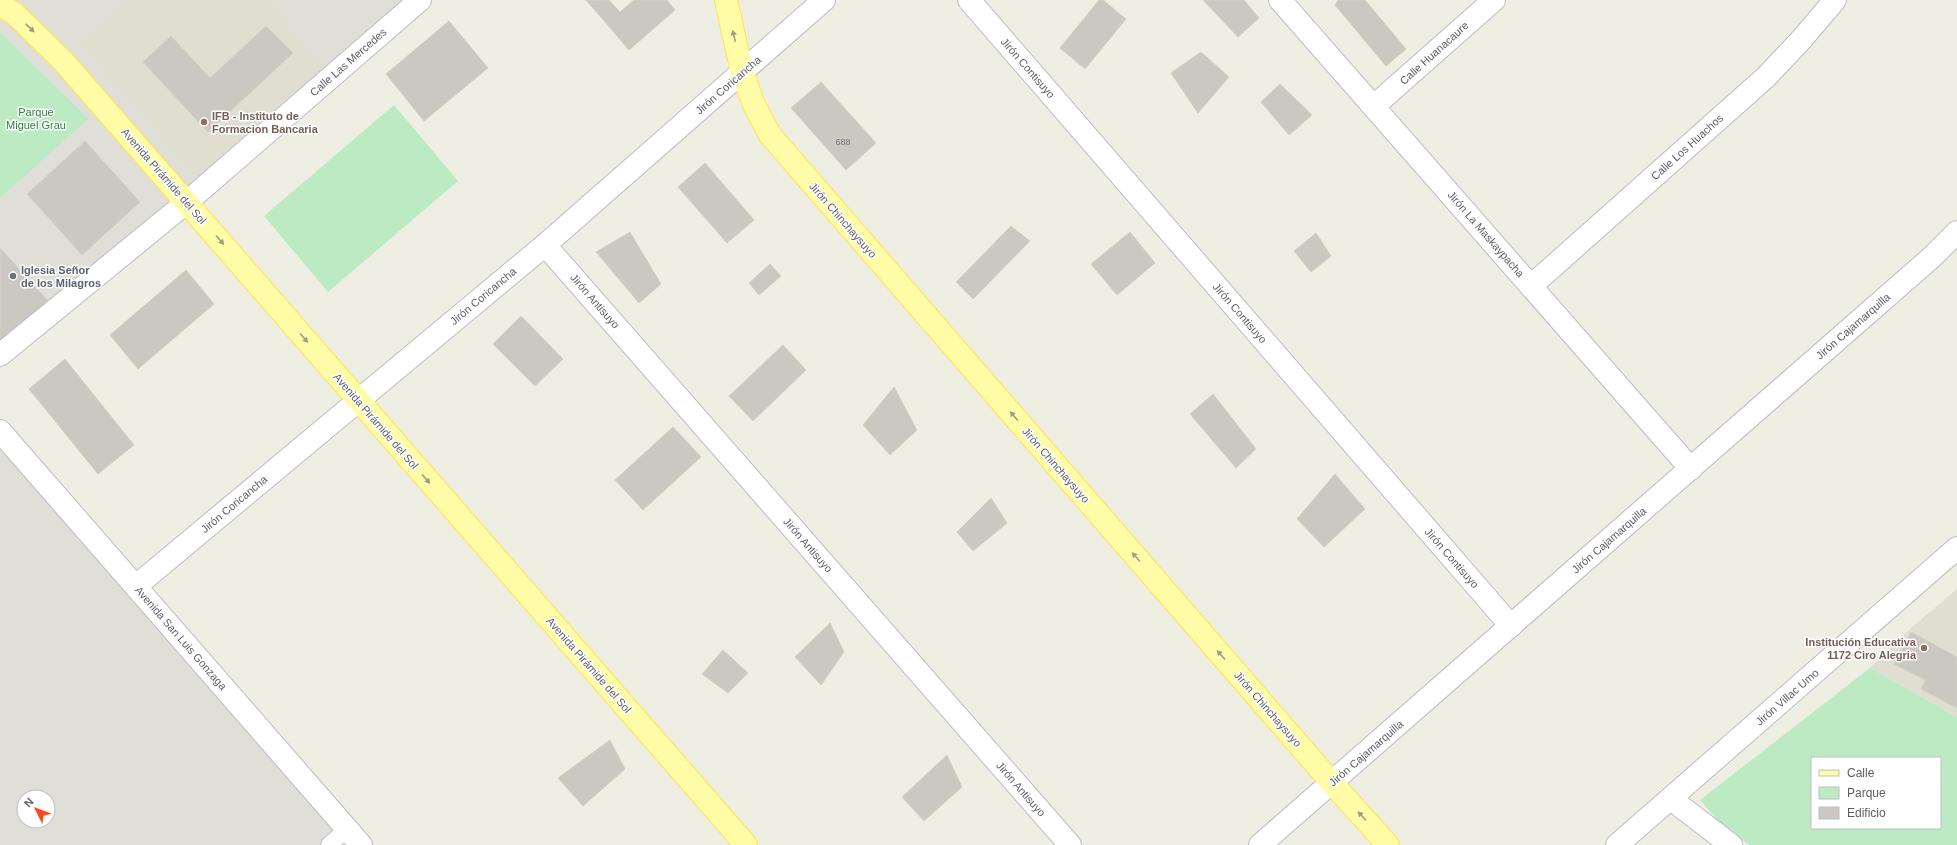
<svg xmlns="http://www.w3.org/2000/svg" width="1957" height="845" viewBox="0 0 1957 845" font-family="Helvetica,sans-serif">
  <rect width="100%" height="100%" fill="#efeee3"/>
  <path fill="#e0dfd7" fill-rule="evenodd" d="M0 0H429L0 363Z
    M0 424 363 845H0ZM24 797H48V821H24Z"/>
  <path fill="#dfded1" d="M128 0H267L324 66 197 178 79 43Z
    M1957 589V717L1870 668 1912 627Z"/>
  <path fill="#bceac2" fill-rule="evenodd" d="M0 32 88 119 0 198Z
    M394 105 458 181 328 292 264 216Z
    M1870 668 1957 717V845H1750L1729 833 1700 800ZM1812 758H1940V828H1812Z"/>
  <path fill="#cac8c0" stroke="#d5d1c0" d="M586 0H609L620 12 634 0H667L675 10 629 50Z
    M1099 0H1103L1126 19 1085 69 1060 48Z
    M1203 0H1244L1259 18 1238 37Z
    M1338 0H1365L1406 49 1386 66 1335 5Z
    M449 21 488 68 424 121 386 74Z
    M266 26 293 53 208 132 143 62 171 36 210 78Z
    M1201 52 1229 77 1198 113 1171 73Z
    M821 82 876 143 846 170 791 108Z
    M1280 84 1312 115 1289 135 1261 102Z
    M85 141 140 202 82 255 27 194Z
    M705 163 754 220 727 243 678 187Z
    M1011 226 1030 241 973 299 956 282Z
    M630 232 661 284 639 303 596 252Z
    M1130 232 1155 263 1117 295 1091 264Z
    M1316 233 1331 256 1311 272 1294 251Z
    M0 248 50 303 0 344Z
    M770 264 781 276 759 295 749 283Z
    M186 270 214 304 138 369 110 335Z
    M521 316 563 359 535 386 493 344Z
    M783 345 806 370 753 421 729 396Z
    M65 359 134 445 98 474 29 389Z
    M894 387 917 430 890 455 863 425Z
    M1213 394 1256 449 1236 468 1190 414Z
    M673 427 701 457 643 510 615 480Z
    M1335 474 1365 509 1324 547 1297 519Z
    M991 498 1007 523 973 551 957 532Z
    M830 623 844 652 821 685 795 657Z
    M1911 632 1957 657V708L1921 689 1926 680 1894 664Z
    M723 650 748 673 728 693 702 674Z
    M610 740 625 769 583 806 558 778Z
    M947 755 962 787 924 821 902 797Z"/>
  <g fill="none" stroke-linecap="round" stroke-linejoin="round">
    <defs>
      <path id="service" d="M329 845 347 829"/>
      <path id="minor" d="M969 0 1511 626
        M1280 0 1691 469
        M1374 106 1494 0
        M545 245 1070 845
        M1531 286 1766 77 1801 40 1835 0
        M0 355 187 202 420 0
        M0 431 361 845
        M136 586 545 245 824 0
        M1671 799 1731 845
        M1617 845 1957 548"/>
      <path id="tertiary" d="M1260 845 1932 257 1957 232"/>
      <path id="primary" d="M726 0 742 72 754 105 770 135 1332 783 1388 845
        M0 4 15 14 63 61 746 845"/>
    </defs>
    <use href="#service" stroke="#bbbcc3" stroke-width="18"/>
    <use href="#minor" stroke="#bbbcc3" stroke-width="24"/>
    <use href="#tertiary" stroke="#bbbcc3" stroke-width="24"/>
    <use href="#primary" stroke="#ffe44c" stroke-width="24"/>
    <use href="#service" stroke="#fff" stroke-width="16"/>
    <use href="#minor" stroke="#fff" stroke-width="22"/>
    <use href="#tertiary" stroke="#fff" stroke-width="22"/>
    <use href="#primary" stroke="#fffca8" stroke-width="22"/>
  </g>
  <defs><path id="oneway-solid" d="M-6-.8H1V-3.2L6.5 0L1 3.2V.8H-6Z"/></defs>
  <g fill="#9d9d80">
    <use href="#oneway-solid" transform="translate(30 28) rotate(44)"/>
    <use href="#oneway-solid" transform="translate(734 36) rotate(-103)"/>
    <use href="#oneway-solid" transform="translate(220 240) rotate(49)"/>
    <use href="#oneway-solid" transform="translate(304 338) rotate(49)"/>
    <use href="#oneway-solid" transform="translate(1014 416) rotate(-131)"/>
    <use href="#oneway-solid" transform="translate(426 479) rotate(49)"/>
    <use href="#oneway-solid" transform="translate(1136 557) rotate(-131)"/>
    <use href="#oneway-solid" transform="translate(1221 655) rotate(-131)"/>
    <use href="#oneway-solid" transform="translate(1362 816) rotate(-132)"/>
  </g>
  <g fill="#8d6e63" stroke="#fff" stroke-width="1.5">
    <circle cx="204" cy="122" r="4"/>
    <circle cx="1924" cy="648" r="4"/>
  </g>
  <circle fill="#6b7280" stroke="#fff" stroke-width="1.5" cx="13" cy="276" r="4"/>
  <g text-anchor="middle" stroke-width="3" stroke-linejoin="round" paint-order="stroke">
    <g font-size="9" fill="#77787c">
      <text x="843" y="145">688</text>
    </g>
    <g font-size="11" fill="#5b5e65" stroke="#fff">
      <text transform="translate(1434 53) rotate(-42)" y="4">Calle Huanacaure</text>
      <text transform="translate(348 62) rotate(-41)" y="4">Calle Las Mercedes</text>
      <text transform="translate(1028 68) rotate(49)" y="4">Jirón Contisuyo</text>
      <text transform="translate(728 85) rotate(-41)" y="4">Jirón Coricancha</text>
      <text transform="translate(1687 147) rotate(-42)" y="4">Calle Los Huachos</text>
      <text transform="translate(164 176) rotate(49)" y="4">Avenida Pirámide del Sol</text>
      <text transform="translate(843 220) rotate(49)" y="4">Jirón Chinchaysuyo</text>
      <text transform="translate(1486 234) rotate(49)" y="4">Jirón La Maskaypacha</text>
      <text transform="translate(483 296) rotate(-40)" y="4">Jirón Coricancha</text>
      <text transform="translate(595 301) rotate(49)" y="4">Jirón Antisuyo</text>
      <text transform="translate(1240 313) rotate(49)" y="4">Jirón Contisuyo</text>
      <text transform="translate(1853 326) rotate(-41)" y="4">Jirón Cajamarquilla</text>
      <text transform="translate(376 421) rotate(49)" y="4">Avenida Pirámide del Sol</text>
      <text transform="translate(1056 465) rotate(49)" y="4">Jirón Chinchaysuyo</text>
      <text transform="translate(234 504) rotate(-40)" y="4">Jirón Coricancha</text>
      <text transform="translate(1609 540) rotate(-41)" y="4">Jirón Cajamarquilla</text>
      <text transform="translate(808 545) rotate(49)" y="4">Jirón Antisuyo</text>
      <text transform="translate(1452 558) rotate(49)" y="4">Jirón Contisuyo</text>
      <text transform="translate(181 638) rotate(49)" y="4">Avenida San Luis Gonzaga</text>
      <text transform="translate(589 665) rotate(49)" y="4">Avenida Pirámide del Sol</text>
      <text transform="translate(1787 697) rotate(-41)" y="4">Jirón Villac Umo</text>
      <text transform="translate(1268 709) rotate(49)" y="4">Jirón Chinchaysuyo</text>
      <text transform="translate(1366 753) rotate(-41)" y="4">Jirón Cajamarquilla</text>
      <text transform="translate(1021 789) rotate(49)" y="4">Jirón Antisuyo</text>
    </g>
    <g font-size="11" fill="#2b843b" stroke="#fff">
      <text x="36" y="116">Parque<tspan x="36" dy="13">Miguel Grau</tspan></text>
    </g>
    <g font-size="11" font-weight="bold" fill="#785e54" stroke="#fff" text-anchor="start">
      <text x="212" y="120">IFB - Instituto de<tspan x="212" dy="13">Formacion Bancaria</tspan></text>
      <text x="1916" y="646" text-anchor="end">Institución Educativa<tspan x="1916" dy="13">1172 Ciro Alegria</tspan></text>
    </g>
    <g font-size="11" font-weight="bold" fill="#5b616d" stroke="#fff" text-anchor="start">
      <text x="21" y="274">Iglesia Señor<tspan x="21" dy="13">de los Milagros</tspan></text>
    </g>
  </g>
  <rect x="1811" y="757" width="130" height="72" fill="#ffffff" stroke="#bdbfc1"/>
  <rect x="1819" y="770" width="20" height="6" fill="#fffca8" stroke="#bdbfc1"/>
  <text x="1847" y="777" font-size="12" fill="#5b5e65">Calle</text>
  <rect x="1819" y="787" width="20" height="12" fill="#bceac2" stroke="#bdbfc1"/>
  <text x="1847" y="797" font-size="12" fill="#5b5e65">Parque</text>
  <rect x="1819" y="807" width="20" height="12" fill="#cac8c0" stroke="#bdbfc1"/>
  <text x="1847" y="817" font-size="12" fill="#5b5e65">Edificio</text>
  <g transform="translate(36 809) rotate(312)"><circle r="19" fill="#ffffff" stroke="#bdbfc1"/>
  <path d="M0-3L7 15L0 10L-7 15Z" fill="#fb4b1d"/>
  <text y="-6" font-size="11" font-weight="bold" text-anchor="middle" fill="#5b5e65">N</text>
  </g>
</svg>
